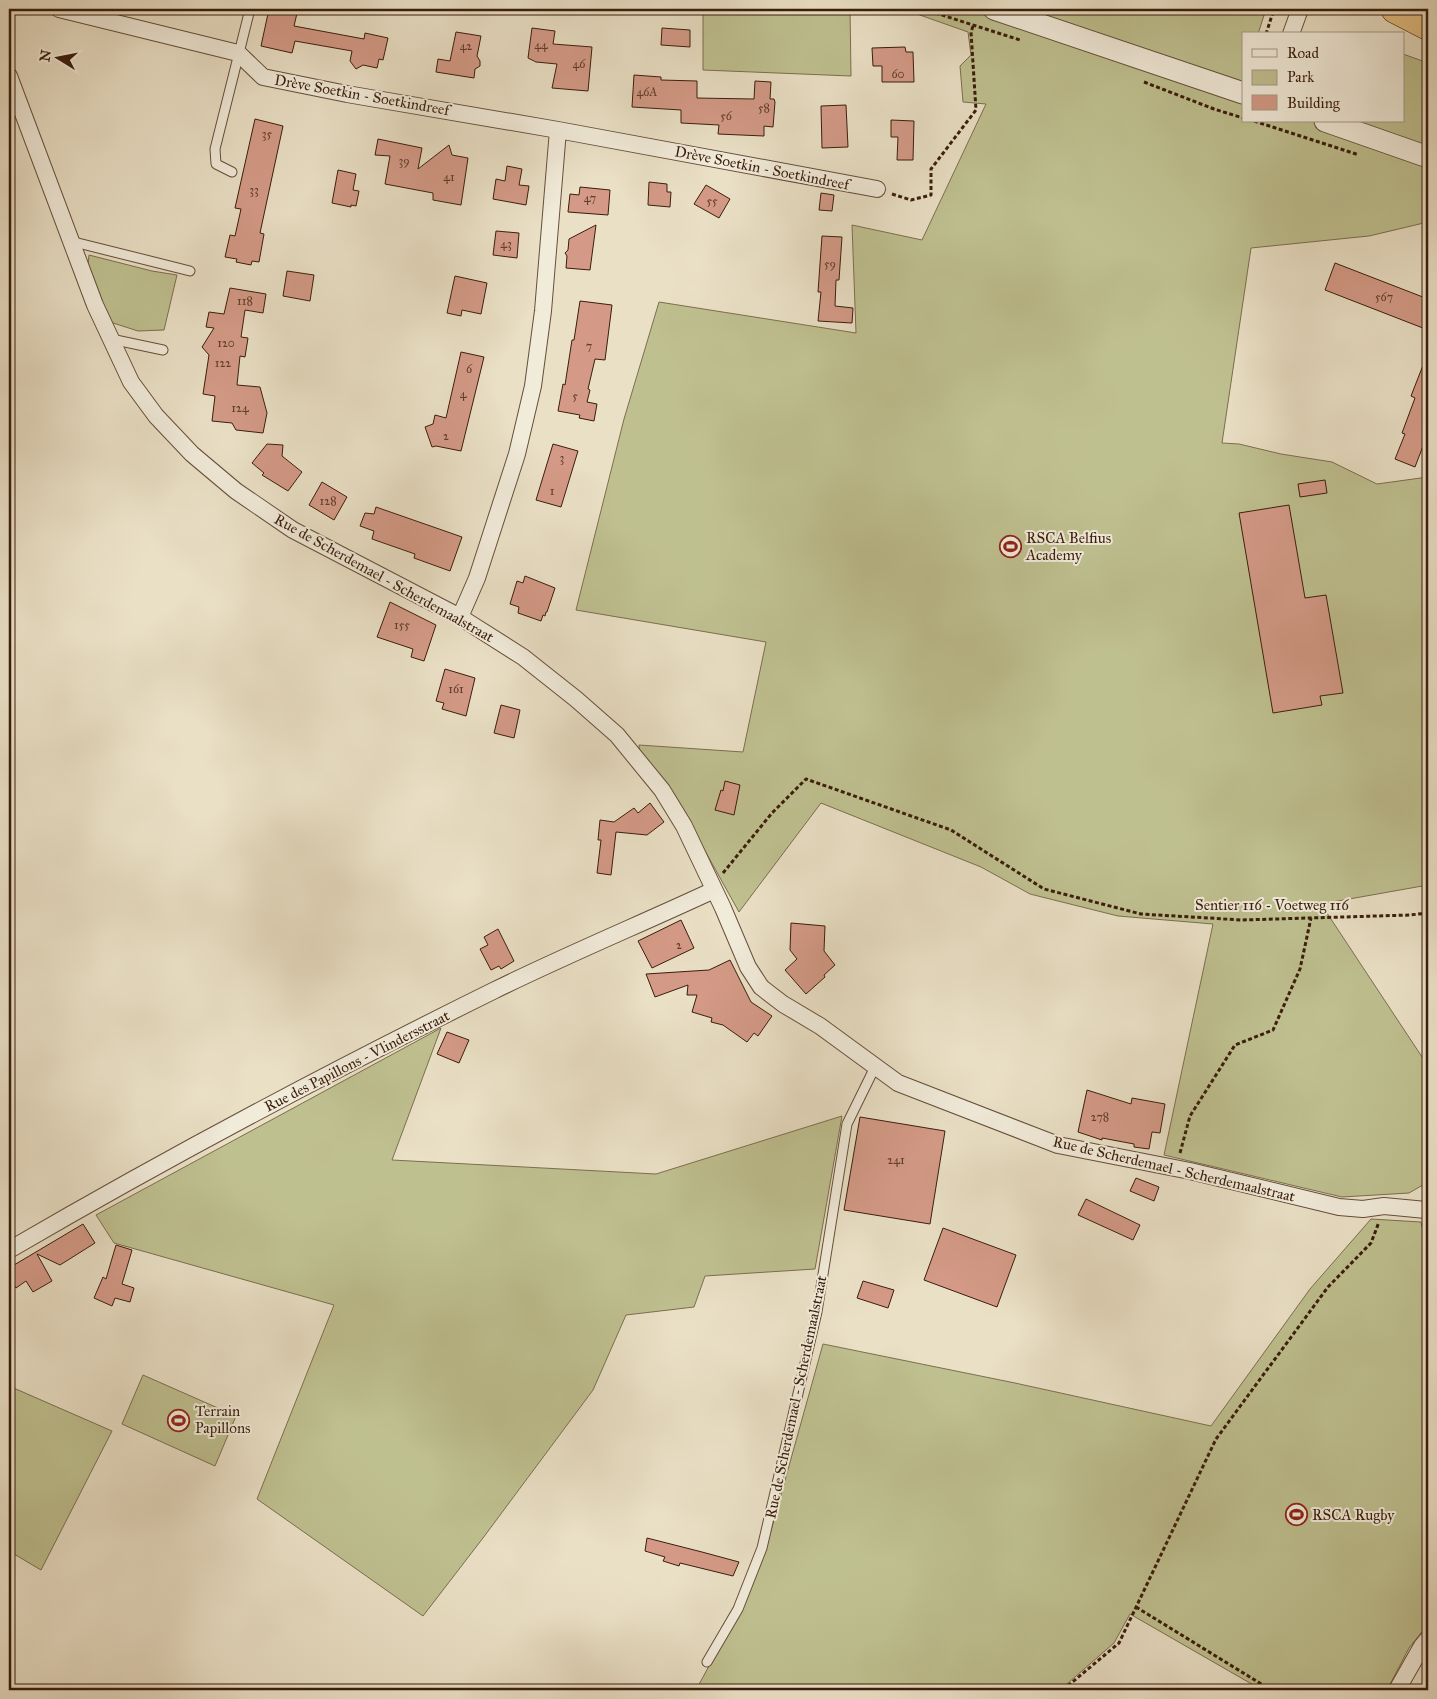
<svg xmlns="http://www.w3.org/2000/svg" width="1437" height="1699" viewBox="0 0 1437 1699" font-family="'IM FELL Great Primer',serif">
  <rect width="100%" height="100%" fill="#eae0c6"/>
  <filter id="stains"><feTurbulence type="fractalNoise" baseFrequency=".004" numOctaves="4"/><feColorMatrix values="0 0 0 0 .2 0 0 0 0 .09 0 0 0 0 .02 0 0 0 .5 -.17"/></filter>
  <radialGradient id="worn" r=".72"><stop offset=".6" stop-color="#630" stop-opacity="0"/><stop offset="1" stop-color="#630" stop-opacity=".3"/></radialGradient>
  <path fill="#bfc090" stroke="#7c6e4e" d="M703 9H1266L1258 34H1243V121H1403V54L1428 63V222L1369 236 1251 248 1222 443 1239 444 1281 454 1332 462 1377 484 1428 477V885L1321 904 1428 1066V1182L1409 1193 1342 1197 1164 1155 1213 924 1118 916 1030 894 981 867 821 803 739 912 679 804 640 753 639 745 743 752 766 642 576 610 624 419 659 302 856 333 852 225 922 240 986 104 963 102 960 66 971 55 968 32 917 14 850 9 851 76 703 70Z
    M89 255 152 271 177 275 164 330 138 331 110 322 88 264Z
    M441 1028 392 1160 656 1174 842 1116 815 1269 705 1276 694 1307 626 1315 593 1390 483 1538 423 1616 257 1499 334 1305 114 1243 96 1215Z
    M1371 1219 1421 1222 1428 1252V1624L1409 1648 1387 1690H1262L1130 1614 1114 1643 1060 1690H696L743 1603 767 1545 823 1344 1015 1383 1211 1426 1310 1289Z
    M143 1375 236 1416 215 1466 122 1424Z
    M9 1386 112 1431 41 1570 9 1551Z"/>
  <path fill="#d49a87" stroke="#3a1d0b" d="M269 9H298L294 26 364 39 365 33 388 38 383 60 379 59 377 68 363 65 356 69 350 61 352 51 295 41 292 53 261 46Z
    M532 28 555 31 553 44 592 47 588 91 552 88 557 64 536 62 528 58Z
    M662 28 690 30V47L661 45Z
    M456 32 481 36 477 56 480 61V66L475 69 474 78 436 72 438 59 450 61Z
    M905 47 906 52H913L914 82H882V66H873L872 48Z
    M634 75 661 77V80L697 81V98L754 99 755 81 771 82 770 99H774L775 102 773 127 764 126V136L718 134 719 125 681 123V110L632 107Z
    M846 105 848 147 822 148 821 106Z
    M255 119 283 126 260 233 264 234 259 262 252 261 251 265 236 262 237 259 225 257 230 235 235 236 241 209 235 208Z
    M891 120 914 121 913 160H897L898 137H891Z
    M378 139 422 148 418 169 449 145 452 155 468 158 461 205 433 200V193L385 184 390 156 375 155Z
    M507 166 522 169 519 185 529 186 526 205 493 199 496 179 505 181Z
    M338 170 356 174 353 190 359 191 356 206 351 205V207L332 203Z
    M649 182 667 184V192H671L670 207 648 205Z
    M706 185 730 199 719 218 694 204Z
    M580 187 610 190 608 215 568 212 570 194 579 195Z
    M821 193 834 195 832 211 819 210Z
    M596 225 590 270 566 268 567 256 565 253 568 250 569 239Z
    M496 231 519 233 517 258 493 255Z
    M822 236 842 237 839 280H836L835 306 853 308 852 323 818 321 821 292H818Z
    M1335 263 1428 299V330L1325 290Z
    M287 271 314 275 310 301 283 296Z
    M455 276 487 283 481 314 462 310 461 316 447 313Z
    M230 288 266 294 263 313 245 310 241 337 248 338 245 357 240 356 237 385 260 387 267 413 263 433 236 430 232 423 212 421 215 396 203 394 209 355 202 347 214 328 206 327 209 312 224 314Z
    M580 301 612 305 605 360 595 359 588 389 590 390 587 402 597 404 594 421 579 418 580 415 558 411 563 384 565 385 572 340H574Z
    M461 352 484 357 461 451 436 446 432 447 425 427 433 424 435 415 446 418Z
    M1427 355 1428 433 1415 467 1395 459 1405 434 1402 433 1415 398 1411 396Z
    M267 444 283 445 282 456 302 472 288 491 262 475 264 473 252 463Z
    M553 444 578 451 561 507 536 500Z
    M1325 480 1327 493 1300 497 1298 484Z
    M322 482 347 497 334 520 309 505Z
    M1289 505 1305 598 1326 595 1343 693 1320 696 1322 705 1273 713 1239 513Z
    M376 507 462 537 450 571 414 558 415 554 372 539 374 531 360 526 365 513 374 514Z
    M525 576 555 588 547 612H546L545 616 543 615 541 621 518 613 519 607 510 604 517 581 523 583Z
    M390 602 436 625 424 661 411 657 413 649 377 637Z
    M445 669 475 678 466 716 442 709 444 703 436 701Z
    M501 705 520 710 514 738 494 733Z
    M725 781 740 785 734 815 715 810 721 790 723 791Z
    M650 803 664 822 647 835 616 832 611 875 597 873 601 840H598L600 820 614 822 634 808 638 813Z
    M681 920 694 948 652 968 638 941Z
    M791 923 825 926 824 951 835 965 824 975 825 977 806 994 785 970 797 959 790 950Z
    M498 929 514 961 501 969 499 966 491 970 480 949 488 945 484 937Z
    M730 960 751 1002 772 1016 758 1036 754 1033 747 1042 723 1025 711 1022 712 1018 692 1012 697 995H687L688 985 655 997 646 974 709 970Z
    M447 1032 469 1040 459 1063 437 1054Z
    M1087 1090 1131 1104 1132 1098 1165 1104 1160 1133 1152 1132 1149 1149 1134 1147V1144L1102 1138V1140L1078 1132Z
    M860 1117 945 1131 930 1224 844 1210Z
    M1136 1178 1159 1187 1154 1201 1130 1191Z
    M1086 1199 1140 1225 1133 1240 1078 1215Z
    M83 1224 95 1243 60 1265 37 1254 52 1281 33 1292 26 1281 16 1288 9 1277V1268Z
    M943 1228 1016 1255 997 1307 924 1280Z
    M116 1245 132 1250 122 1284 134 1288 130 1302 115 1298 112 1306 94 1298 103 1277 106 1279Z
    M863 1281 894 1290 888 1308 857 1298Z
    M647 1538 702 1552 739 1562 733 1576 680 1563 679 1566 663 1561 665 1557 645 1551Z"/>
  <g fill="none" stroke-linecap="round" stroke-linejoin="round">
    <defs>
      <path id="service" d="M232 172 216 164 215 149 250 9
        M70 241 190 271
        M111 339 163 350
        M707 1662 738 1609 762 1548 817 1312 847 1124 875 1067"/>
      <path id="minor" d="M59 9 238 53 263 77 347 94 558 130 877 189
        M1291 34 1300 9
        M9 76 95 305 131 382 156 416 192 454 236 491 293 530 460 617 523 657 576 699 617 735 662 790 684 826 723 908 748 967 761 987 783 1004 820 1026 898 1083 1058 1145 1190 1171 1339 1207 1363 1209 1384 1206 1426 1210
        M460 617 477 578 517 454 533 386 543 311 558 130
        M9 1250C167 1158 329 1072 493 991 566 955 641 924 714 890
        M1397 1690 1422 1646 1428 1639"/>
      <path id="tertiary" d="M994 9 1243 93
        M1325 121 1428 157"/>
      <path id="motorway" d="M1395 9 1428 26"/>
    </defs>
    <use href="#service" stroke="#664e3a" stroke-width="11"/>
    <use href="#minor" stroke="#664e3a" stroke-width="18"/>
    <use href="#tertiary" stroke="#664e3a" stroke-width="23"/>
    <use href="#motorway" stroke="#3a1d0b" stroke-width="29"/>
    <path stroke="#3a1d0b" stroke-width="3" stroke-dasharray="4 2.5" stroke-linecap="butt" d="M923 9 1020 40
      M1266 34 1274 9
      M1144 82 1214 109 1243 118
      M1254 121 1359 155
      M892 194 911 200 931 195V169L976 110 971 32 973 26
      M723 873 772 813 806 779 951 830 1044 889 1141 914 1242 920 1410 915 1428 913
      M1180 1153 1190 1116 1235 1045 1273 1030 1300 969 1311 918
      M1136 1607 1271 1690
      M1063 1690 1119 1643 1216 1439 1328 1287 1371 1243 1379 1222"/>
    <use href="#service" stroke="#f1ebda" stroke-width="9"/>
    <use href="#minor" stroke="#f1ebda" stroke-width="16"/>
    <use href="#tertiary" stroke="#f1ebda" stroke-width="21"/>
    <use href="#motorway" stroke="#e5c083" stroke-width="28"/>
  </g>
  <defs>
    <symbol id="stadium-ring" viewBox="-11 -11 22 22"><circle r="9.5" fill="#f1ebda" stroke="#8f2418" stroke-width="1.5"/><path d="M0-5a6.5 5 0 1 0 0 10a6.5 5 0 1 0 0-10ZM-3.5-1.8h7v3.6h-7Z" fill="#8f2418"/></symbol>
  </defs>
  <g fill-rule="evenodd">
    <use href="#stadium-ring" x="998" y="534" width="25" height="25"/>
    <use href="#stadium-ring" x="166" y="1408" width="25" height="25"/>
    <use href="#stadium-ring" x="1284" y="1502" width="25" height="25"/>
  </g>
  <g text-anchor="middle" stroke-width="4" stroke-linejoin="round" paint-order="stroke">
    <g font-size="12" fill="#603c2a">
      <text x="541" y="49">44</text>
      <text x="466" y="50">42</text>
      <text x="579" y="68">46</text>
      <text x="898" y="78">60</text>
      <text x="647" y="96">46A</text>
      <text x="764" y="112">58</text>
      <text x="726" y="120">56</text>
      <text x="267" y="138">35</text>
      <text x="404" y="165">39</text>
      <text x="449" y="181">41</text>
      <text x="254" y="194">33</text>
      <text x="590" y="202">47</text>
      <text x="712" y="205">55</text>
      <text x="506" y="248">43</text>
      <text x="830" y="268">59</text>
      <text x="1384" y="301">567</text>
      <text x="245" y="305">118</text>
      <text x="226" y="347">120</text>
      <text x="589" y="350">7</text>
      <text x="223" y="367">122</text>
      <text x="469" y="373">6</text>
      <text x="463" y="398">4</text>
      <text x="575" y="400">5</text>
      <text x="240" y="412">124</text>
      <text x="446" y="440">2</text>
      <text x="562" y="462">3</text>
      <text x="552" y="495">1</text>
      <text x="328" y="505">128</text>
      <text x="402" y="629">155</text>
      <text x="456" y="693">161</text>
      <text x="679" y="949">2</text>
      <text x="1100" y="1121">278</text>
      <text x="896" y="1164">241</text>
    </g>
    <g font-size="15" fill="#3a1d0b" stroke="#f1ebda">
      <text transform="translate(362 95) rotate(10)" y="5">Drève Soetkin - Soetkindreef</text>
      <text transform="translate(762 168) rotate(11)" y="5">Drève Soetkin - Soetkindreef</text>
      <text transform="translate(384 578) rotate(29)" y="5">Rue de Scherdemael - Scherdemaalstraat</text>
      <text x="1272" y="910">Sentier 116 - Voetweg 116</text>
      <text transform="translate(357 1061) rotate(-27)" y="5">Rue des Papillons - Vlindersstraat</text>
      <text transform="translate(1174 1169) rotate(13)" y="5">Rue de Scherdemael - Scherdemaalstraat</text>
      <text transform="translate(796 1397) rotate(-78)" y="5">Rue de Scherdemael - Scherdemaalstraat</text>
    </g>
    <g font-size="15" fill="#3a1d0b" stroke="#f1ebda" text-anchor="start">
      <text x="1026" y="543">RSCA Belfius<tspan x="1026" dy="17">Academy</tspan></text>
      <text x="195" y="1416">Terrain<tspan x="195" dy="17">Papillons</tspan></text>
      <text x="1312" y="1520">RSCA Rugby</text>
    </g>
  </g>
  <rect width="1437" height="1699" fill="none" stroke="#eae0c6" stroke-width="30"/>
  <rect x="10" y="10" width="1417" height="1679" fill="none" stroke="#3a1d0b" stroke-width="2.5"/>
  <rect x="15" y="15" width="1407" height="1669" fill="none" stroke="#3a1d0b"/>
  <rect x="1242" y="32" width="162" height="90" fill="#f1ebda" stroke="#a89987"/>
  <rect x="1252" y="49" width="25" height="8" fill="#f1ebda" stroke="#a89987"/>
  <text x="1287" y="58" font-size="15" fill="#3a1d0b">Road</text>
  <rect x="1252" y="70" width="25" height="15" fill="#bfc090" stroke="#a89987"/>
  <text x="1287" y="82" font-size="15" fill="#3a1d0b">Park</text>
  <rect x="1252" y="95" width="25" height="15" fill="#d49a87" stroke="#a89987"/>
  <text x="1287" y="108" font-size="15" fill="#3a1d0b">Building</text>
  <g transform="translate(58 58) rotate(280)" stroke="#f1ebda" stroke-width="4" paint-order="stroke">
  <path d="M0-4L9 19L0 12L-9 19Z" fill="#3a1d0b"/>
  <text y="-8" font-size="14" font-weight="bold" text-anchor="middle" fill="#3a1d0b">N</text>
  </g>
  <rect width="100%" height="100%" filter="url(#stains)"/>
  <rect width="100%" height="100%" fill="url(#worn)"/>
</svg>
